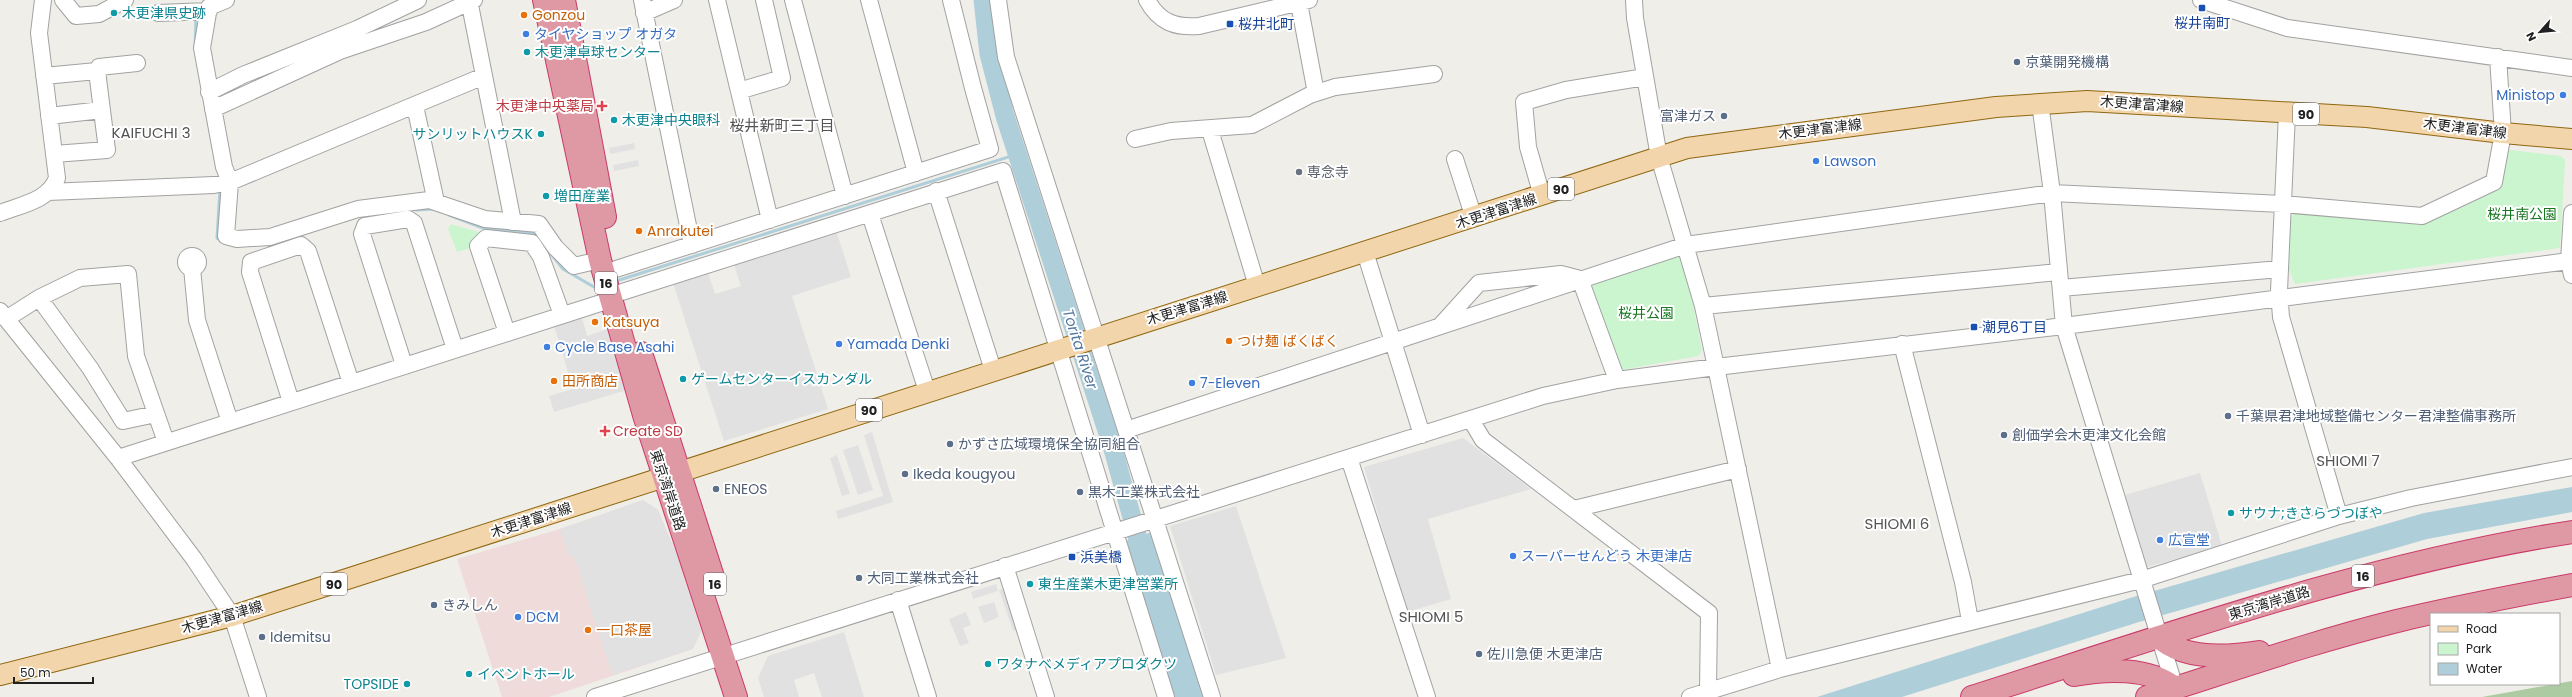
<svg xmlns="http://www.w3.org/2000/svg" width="2572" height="697" viewBox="0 0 2572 697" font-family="Poppins,'Noto Sans JP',sans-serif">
  <rect width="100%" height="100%" fill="#f0eee9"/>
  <path fill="#efdbda" d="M643 500 658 510 677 555 701 631 693 649 549 697H502L457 559 560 529Z"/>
  <path fill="#adcba2" d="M2572 681V697H2482Z"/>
  <path fill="#cbf5cf" d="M2503 149 2561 156 2565 160 2560 248 2295 284 2288 268 2291 217 2297 211 2422 219 2496 183Z
    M451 224 482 233 474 247 457 252 448 229Z
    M1680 252 1687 271 1702 351 1698 356 1616 371 1584 284Z"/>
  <path fill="#e1e1e1" d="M634 143 635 149 610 154 609 148Z
    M638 160 639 166 614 171 613 165Z
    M836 230 851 277 792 296 828 409 724 441 672 280 707 269 715 294 741 286 733 262Z
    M582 317 587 336 608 329 627 390 554 412 549 396 573 389 554 325Z
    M872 432 893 502 838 519 836 511 883 496 864 435Z
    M1463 438 1531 489 1428 519 1451 599 1407 612 1364 467Z
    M858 445 873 490 858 495 843 450Z
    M837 455 850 494 842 496 830 458Z
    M2200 473 2222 546 2147 567 2125 495Z
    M643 500 658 510 677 555 701 631 693 649 612 675 575 559 568 555 560 529Z
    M1236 506 1286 658 1216 675 1170 526Z
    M996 584 998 591 973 599 971 592Z
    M1007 588 1021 629 1013 631 999 590Z
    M994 602 999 617 984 623 978 607Z
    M966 612 971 625 963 628 969 643 960 646 949 619Z
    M844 632 864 697H822L814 673 794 680 799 697H764L758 678 768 656Z"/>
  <path fill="#aeced9" d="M2572 487V512L2427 539 2139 622 1902 697H1817L2130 598 2424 513Z
    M1152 532 1204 697H1175L1125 541Z"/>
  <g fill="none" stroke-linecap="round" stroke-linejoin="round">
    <path stroke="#aeced9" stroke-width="3" d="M195 50 196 16
      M220 189 217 238 222 240
      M416 210 433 209
      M449 215 483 228 535 233 541 241
      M552 255 563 269 594 287 598 286
      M613 282 1018 154"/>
    <path stroke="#aeced9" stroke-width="19" d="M983 0 989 54 1005 116 1113 449 1144 561"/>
    <defs>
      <path id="minor" d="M63 0 76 16 99 14 125 0
        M226 0 209 7 202 48 224 167 230 182 226 236 237 239 270 237 358 209 429 200 485 219 539 224 555 247 574 266 600 260
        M469 0 513 222
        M642 0 692 245
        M717 0 770 220
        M793 0 845 196
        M869 0 916 173
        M998 0 1006 57 1212 697
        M1147 0C1159 22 1175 28 1199 26L1309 0
        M1634 0 1635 18 1659 157 1703 306 1780 669
        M2201 0 2287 28 2572 68
        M1299 3 1316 93
        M158 13 209 11
        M644 13 674 0
        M44 76 97 71
        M739 91 782 78 764 0
        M209 92 243 75 357 29 418 0
        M2040 103 2052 193 2064 326 2176 691
        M415 106 436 202
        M213 109 340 51 426 22 474 0
        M2287 113 2279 291 2281 317 2339 516
        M49 116 102 110
        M1210 130 1257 286
        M1135 139 1171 131 1252 125 1310 95 1335 87 1434 74
        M54 154 107 150 97 71 99 67 137 63
        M1455 159 1474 218
        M936 191 993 370
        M48 192 214 185 230 182 484 76
        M1542 196 1528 147 1524 102 1566 90 1645 77
        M0 213C20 205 49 201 57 178L39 33 43 0
        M2572 213 2569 261 2572 275
        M870 214 927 391
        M1365 252 1422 435
        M186 262a6 6 0 1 1 12 0a6 6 0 1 1-12 0Z
        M192 268 197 320 230 422
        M616 269 990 149 973 88 951 0
        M2061 288 2280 269
        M622 292 1003 171 1166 697
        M39 298 90 368 123 421 156 414
        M1703 306 2059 272
        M0 311 118 458 194 559 232 616 258 697
        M6 319 39 298 80 278 128 274 136 356 166 442
        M1440 326 1479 283 1561 274 1580 279 1617 380
        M507 333 478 246 486 238 532 243 541 257 562 315
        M1902 344 1963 582 1970 621
        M404 365 362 234 365 226 408 219 414 223 455 349
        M291 402 250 272 251 262 301 245 308 251 351 383
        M1471 420 1483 440 1709 613 1708 691
        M1126 430 1686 245 2052 193 2282 204 2422 216 2494 182 2503 133 2498 57
        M118 458 610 300
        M1349 458 1427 697
        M1574 509 1738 469
        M1005 566 1046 697
        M898 600 928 697
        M595 697 1543 396 1617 380 1716 367 2064 326 2569 261
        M1690 697 1780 669 2141 580 2339 516 2411 498 2572 467"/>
      <path id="major" d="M0 675 232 616 1687 148 1996 107 2087 101 2367 117 2503 133 2572 139"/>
      <path id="highway" d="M544 0 600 260 644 415 736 697
        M564 0 605 217
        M641 353 713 577
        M2159 637C2183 660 2228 657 2259 652
        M2074 675C2106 669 2149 667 2175 688
        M1972 697C2170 634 2366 564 2572 532
        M2147 697C2230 671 2312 642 2397 621 2455 607 2513 596 2572 585"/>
    </defs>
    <use href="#minor" stroke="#a2a2a2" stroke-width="18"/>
    <use href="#major" stroke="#8e6710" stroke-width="22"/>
    <use href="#highway" stroke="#ca3a69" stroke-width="24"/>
    <use href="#minor" stroke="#fff" stroke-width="16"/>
    <use href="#major" stroke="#f3d5ab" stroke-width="20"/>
    <use href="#highway" stroke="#df99a5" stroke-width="22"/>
  </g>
  <g fill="#1a4fb4" stroke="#fff" stroke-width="1.5">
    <rect x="2198" y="4" width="8" height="8" rx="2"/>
    <rect x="1226" y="20" width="8" height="8" rx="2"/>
    <rect x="1970" y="323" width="8" height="8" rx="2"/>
    <rect x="1068" y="553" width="8" height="8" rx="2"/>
  </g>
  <g fill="#0f9aa8" stroke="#fff" stroke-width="1.5">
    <circle cx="114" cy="13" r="4"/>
    <circle cx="527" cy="52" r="4"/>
    <circle cx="614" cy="120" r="4"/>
    <circle cx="541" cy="134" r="4"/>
    <circle cx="546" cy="196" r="4"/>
    <circle cx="683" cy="379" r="4"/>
    <circle cx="2231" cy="513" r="4"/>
    <circle cx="1030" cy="584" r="4"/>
    <circle cx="988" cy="664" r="4"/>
    <circle cx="469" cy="674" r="4"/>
    <circle cx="407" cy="684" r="4"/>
  </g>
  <g fill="#e8710a" stroke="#fff" stroke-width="1.5">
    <circle cx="524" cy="15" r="4"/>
    <circle cx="639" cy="231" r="4"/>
    <circle cx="595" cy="322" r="4"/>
    <circle cx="1229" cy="341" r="4"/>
    <circle cx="554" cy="381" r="4"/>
    <circle cx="588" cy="630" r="4"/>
  </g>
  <g fill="#3f7fe0" stroke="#fff" stroke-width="1.5">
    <circle cx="526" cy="34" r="4"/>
    <circle cx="2563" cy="95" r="4"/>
    <circle cx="1816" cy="161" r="4"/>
    <circle cx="839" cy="344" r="4"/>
    <circle cx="547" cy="347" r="4"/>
    <circle cx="1192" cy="383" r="4"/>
    <circle cx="2160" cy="540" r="4"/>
    <circle cx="1513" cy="556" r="4"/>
    <circle cx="518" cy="617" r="4"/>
  </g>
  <g fill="#5c6f8a" stroke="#fff" stroke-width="1.5">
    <circle cx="2017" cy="62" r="4"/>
    <circle cx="1724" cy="116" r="4"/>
    <circle cx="2228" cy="416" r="4"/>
    <circle cx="2004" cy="435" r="4"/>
    <circle cx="950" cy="444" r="4"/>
    <circle cx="905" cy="474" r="4"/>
    <circle cx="716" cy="489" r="4"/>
    <circle cx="1080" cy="492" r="4"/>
    <circle cx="859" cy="578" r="4"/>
    <circle cx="434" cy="605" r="4"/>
    <circle cx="262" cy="637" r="4"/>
    <circle cx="1479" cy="654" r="4"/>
  </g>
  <g fill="#e0444e" stroke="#fff" stroke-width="1.5">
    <path d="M600 100h4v4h4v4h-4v4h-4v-4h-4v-4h4z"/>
    <path d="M603 425h4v4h4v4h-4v4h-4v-4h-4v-4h4z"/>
  </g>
  <circle fill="#6b7280" stroke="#fff" stroke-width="1.5" cx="1299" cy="172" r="4"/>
  <g text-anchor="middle" stroke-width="4" stroke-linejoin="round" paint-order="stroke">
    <g fill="#fff" stroke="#646464" stroke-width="1">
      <rect x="2293" y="103" width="26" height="22" rx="3"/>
      <rect x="1548" y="178" width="26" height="22" rx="3"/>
      <rect x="595" y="272" width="22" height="22" rx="3"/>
      <rect x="856" y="399" width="26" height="22" rx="3"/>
      <rect x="2352" y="565" width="22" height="22" rx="3"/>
      <rect x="321" y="573" width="26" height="22" rx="3"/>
      <rect x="704" y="573" width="22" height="22" rx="3"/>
    </g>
    <g font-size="13" font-weight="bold" fill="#212121">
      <text x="2306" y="119">90</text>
      <text x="1561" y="194">90</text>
      <text x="606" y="288">16</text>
      <text x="869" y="415">90</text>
      <text x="2363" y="581">16</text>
      <text x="334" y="589">90</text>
      <text x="715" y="589">16</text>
    </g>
    <g font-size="14" fill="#0d838f" stroke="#fff" text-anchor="start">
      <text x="122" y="18">木更津県史跡</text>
      <text x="535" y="57">木更津卓球センター</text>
      <text x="622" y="125">木更津中央眼科</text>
      <text x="533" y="139" text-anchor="end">サンリットハウスK</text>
      <text x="554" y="201">増田産業</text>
      <text x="691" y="384">ゲームセンターイスカンダル</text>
      <text x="2239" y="518">サウナ;きさらづつぼや</text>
      <text x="1038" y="589">東生産業木更津営業所</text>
      <text x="996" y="669">ワタナベメディアプロダクツ</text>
      <text x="477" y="679">イベントホール</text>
      <text x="399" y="689" text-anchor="end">TOPSIDE</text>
    </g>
    <g font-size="14" fill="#c56008" stroke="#fff" text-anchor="start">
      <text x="532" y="20">Gonzou</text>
      <text x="647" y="236">Anrakutei</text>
      <text x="603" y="327">Katsuya</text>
      <text x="1237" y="346">つけ麺 ばくばく</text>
      <text x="562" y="386">田所商店</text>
      <text x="596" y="635">一口茶屋</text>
    </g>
    <g font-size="14" fill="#164399" stroke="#fff" text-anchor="start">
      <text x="2202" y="28" text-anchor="middle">桜井南町</text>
      <text x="1238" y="29">桜井北町</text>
      <text x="1982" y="332">潮見6丁目</text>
      <text x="1080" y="562">浜美橋</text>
    </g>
    <g font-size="14" fill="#366cbe" stroke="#fff" text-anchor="start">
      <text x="534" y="39">タイヤショップ オガタ</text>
      <text x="2555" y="100" text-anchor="end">Ministop</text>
      <text x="1824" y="166">Lawson</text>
      <text x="847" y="349">Yamada Denki</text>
      <text x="555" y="352">Cycle Base Asahi</text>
      <text x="1200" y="388">7-Eleven</text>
      <text x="2168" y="545">広宣堂</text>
      <text x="1521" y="561">スーパーせんどう 木更津店</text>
      <text x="526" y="622">DCM</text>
    </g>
    <g font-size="14" fill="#4e5e75" stroke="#fff" text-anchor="start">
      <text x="2025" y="67">京葉開発機構</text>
      <text x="1716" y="121" text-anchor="end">富津ガス</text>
      <text x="2236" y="421">千葉県君津地域整備センター君津整備事務所</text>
      <text x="2012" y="440">創価学会木更津文化会館</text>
      <text x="958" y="449">かずさ広域環境保全協同組合</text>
      <text x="913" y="479">Ikeda kougyou</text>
      <text x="724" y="494">ENEOS</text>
      <text x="1088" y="497">黒木工業株式会社</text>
      <text x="867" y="583">大同工業株式会社</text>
      <text x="442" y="610">きみしん</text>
      <text x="270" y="642">Idemitsu</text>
      <text x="1487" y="659">佐川急便 木更津店</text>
    </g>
    <g font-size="14" fill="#212121" stroke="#fff">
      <text transform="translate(2142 104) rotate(4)" y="5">木更津富津線</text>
      <text transform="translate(2465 128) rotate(7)" y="5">木更津富津線</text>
      <text transform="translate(1820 129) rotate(-7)" y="5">木更津富津線</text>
      <text transform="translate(1496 211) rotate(-18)" y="5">木更津富津線</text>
      <text transform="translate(1187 308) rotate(-17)" y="5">木更津富津線</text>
      <text transform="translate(668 490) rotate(72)" y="5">東京湾岸道路</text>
      <text transform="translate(531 520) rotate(-18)" y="5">木更津富津線</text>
      <text transform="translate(2269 603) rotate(-17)" y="5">東京湾岸道路</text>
      <text transform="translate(222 617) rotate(-16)" y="5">木更津富津線</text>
    </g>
    <g font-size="14" fill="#be3a42" stroke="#fff" text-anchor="end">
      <text x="594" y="111">木更津中央薬局</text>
      <text x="613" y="436" text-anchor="start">Create SD</text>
    </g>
    <g font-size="14" fill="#5b616d" stroke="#fff" text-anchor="start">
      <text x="1307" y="177">専念寺</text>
    </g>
    <g font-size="14" fill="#187621" stroke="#fff">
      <text x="2522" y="219">桜井南公園</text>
      <text x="1646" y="318">桜井公園</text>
    </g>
    <g font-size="15" fill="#545454" stroke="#fff">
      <text x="782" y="131">桜井新町三丁目</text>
      <text x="151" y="138">KAIFUCHI 3</text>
      <text x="2348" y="466">SHIOMI 7</text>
      <text x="1897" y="529">SHIOMI 6</text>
      <text x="1431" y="622">SHIOMI 5</text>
    </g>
    <g font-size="15" font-style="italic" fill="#5378a0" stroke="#fff">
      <text transform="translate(1080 349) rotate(72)" y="5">Torita River</text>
    </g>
  </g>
  <rect x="2430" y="613" width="130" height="72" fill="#ffffff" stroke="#a6a6a6"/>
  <rect x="2438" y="626" width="20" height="6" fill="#f3d5ab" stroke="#a6a6a6"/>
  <text x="2466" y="633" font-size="12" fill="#212121">Road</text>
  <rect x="2438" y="643" width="20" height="12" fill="#cbf5cf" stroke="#a6a6a6"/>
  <text x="2466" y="653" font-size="12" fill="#212121">Park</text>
  <rect x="2438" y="663" width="20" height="12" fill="#aeced9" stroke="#a6a6a6"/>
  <text x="2466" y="673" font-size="12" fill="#212121">Water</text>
  <g transform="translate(2540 32) rotate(243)" stroke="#ffffff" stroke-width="3" paint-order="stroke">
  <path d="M0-3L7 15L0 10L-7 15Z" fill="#212121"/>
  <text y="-6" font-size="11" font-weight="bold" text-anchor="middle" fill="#212121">N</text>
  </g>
  <path d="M14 677v6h79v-6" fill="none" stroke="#212121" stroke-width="2"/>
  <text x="20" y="677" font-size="12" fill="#212121" stroke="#ffffff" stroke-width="3" paint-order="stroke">50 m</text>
</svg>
